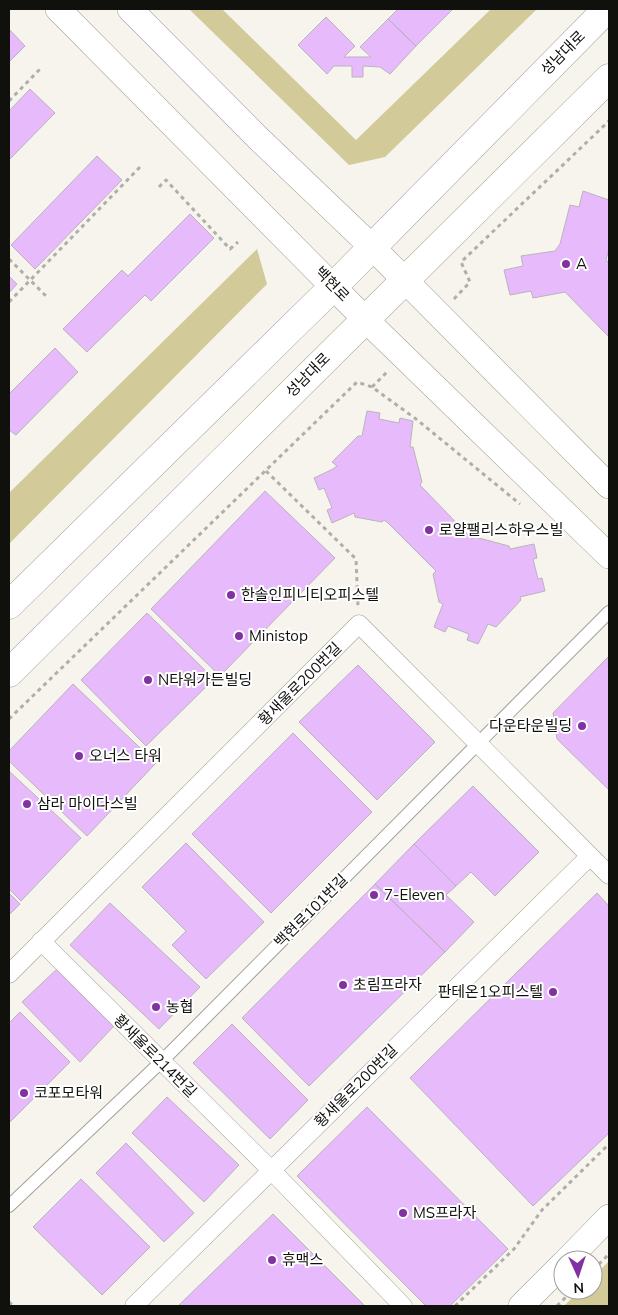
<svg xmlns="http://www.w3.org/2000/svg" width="618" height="1315" viewBox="0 0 618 1315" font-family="Mulish,'Noto Sans KR',sans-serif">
  <rect width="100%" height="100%" fill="#f6f4ec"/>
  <path fill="#d3ca9a" d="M189 9H222L356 140 491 9H537L385 157 349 165Z
    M257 249 267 284 9 544V493Z
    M609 1261V1306H564L580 1290H593V1277Z"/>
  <path fill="#e7bafc" stroke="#b9b4bc" d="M398 9H453L416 46 388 19Z
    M326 17 355 46 344 57H371L360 47 388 19 416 46 390 74 380 67 363 66V77H352V66H334L327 74 298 45Z
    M9 29 25 46 9 62Z
    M30 89 55 113 9 160V111Z
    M97 156 122 180 35 269 11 245Z
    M583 191 609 200V248L606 260 609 263V337L565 292 533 298 531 291 510 295 504 270 523 266 521 256 555 251 560 244 570 205 579 207Z
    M190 214 214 238 151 301 145 295 87 352 63 329 122 270 128 276Z
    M9 276 17 284 9 293Z
    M55 348 78 372 16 435 9 430V394Z
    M367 411 380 413 379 419 399 423 400 418 413 421 410 447H413L422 482 420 485 472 539 475 537 509 546 510 549 534 544 537 558 533 559 538 579 542 578 545 591 520 597 521 600 496 627 488 624 478 644 467 640 469 634 448 626 445 632 434 627 443 604 439 602 433 574 436 571 388 523 384 520 382 522 355 517 354 513 332 523 327 510 332 508 324 488 319 490 314 478 333 469 337 466 332 462 358 436H362Z
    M265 491 335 558 220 676 151 609Z
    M147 613 214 679 146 746 81 680Z
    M609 656V790L557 739 553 713Z
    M358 665 435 742 377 800 299 722Z
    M73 684 156 763 87 836 9 761V751Z
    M293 733 372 812 271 913 192 834Z
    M9 771 81 838 21 901 9 889Z
    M473 786 539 852 495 896 471 872 456 886 414 844Z
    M186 843 264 922 206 979 172 945 186 931 142 887Z
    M414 844 456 886 446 895 474 922 445 952 375 884Z
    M375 884 445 952 309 1086 242 1018Z
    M9 893 20 904 9 915Z
    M597 893 609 906V1133L533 1206 410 1078Z
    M110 903 200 987 159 1029 70 945Z
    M58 968 114 1026 80 1062 22 1002Z
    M20 1012 70 1062 9 1123V1023Z
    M232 1024 308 1100 270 1139 193 1063Z
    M167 1097 239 1165 204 1202 132 1133Z
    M367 1107 508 1249 450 1306H426L297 1176Z
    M126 1143 194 1213 164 1242 96 1173Z
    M81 1179 150 1247 102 1295 33 1227Z
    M273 1214 365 1306H178Z"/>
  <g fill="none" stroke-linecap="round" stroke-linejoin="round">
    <defs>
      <path id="pedestrian" d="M9 1206 161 1062 609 612"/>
      <path id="minor" d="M41 941 271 1170 403 1306
        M9 974 359 624 609 875
        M134 1306 590 856"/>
      <path id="secondary" d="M58 9 365 319 609 556
        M130 9 259 139 372 247 609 486
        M567 1260 609 1217
        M521 1306 563 1264"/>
      <path id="primary" d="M9 605 334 286 607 9
        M9 673 609 78"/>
    </defs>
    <use href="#pedestrian" stroke="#a2a098" stroke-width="14"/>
    <use href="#minor" stroke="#a2a098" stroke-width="19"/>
    <use href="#secondary" stroke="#a2a098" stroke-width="26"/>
    <use href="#primary" stroke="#a2a098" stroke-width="29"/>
    <path stroke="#afaea8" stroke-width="3" stroke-dasharray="4 4" stroke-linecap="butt" d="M9 101 42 67
      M159 187 166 180 230 249 238 242
      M9 259 48 298
      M454 299 470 282 461 262 609 121
      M9 302 140 167
      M372 387 387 372
      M266 471 356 559 358 606
      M9 719 357 382 372 387 416 419 520 504
      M593 1270 609 1254
      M9 1302 13 1306
      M455 1306 514 1249 542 1210 609 1144
      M557 1306 573 1290"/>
    <use href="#pedestrian" stroke="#fff" stroke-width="12"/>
    <use href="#minor" stroke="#fff" stroke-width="18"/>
    <use href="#secondary" stroke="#fff" stroke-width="25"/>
    <use href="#primary" stroke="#fff" stroke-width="28"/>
  </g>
  <g fill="#8131a1" stroke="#fff" stroke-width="2">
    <circle cx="566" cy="264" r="5"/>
    <circle cx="429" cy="530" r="5"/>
    <circle cx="231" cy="595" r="5"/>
    <circle cx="239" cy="636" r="5"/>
    <circle cx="148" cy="680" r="5"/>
    <circle cx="582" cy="726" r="5"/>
    <circle cx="79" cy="756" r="5"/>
    <circle cx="27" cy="804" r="5"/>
    <circle cx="374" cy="895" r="5"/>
    <circle cx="343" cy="985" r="5"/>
    <circle cx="553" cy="992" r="5"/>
    <circle cx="156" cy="1007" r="5"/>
    <circle cx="24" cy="1093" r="5"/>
    <circle cx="403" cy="1213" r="5"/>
    <circle cx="272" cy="1260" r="5"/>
  </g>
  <g text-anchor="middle" stroke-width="4" stroke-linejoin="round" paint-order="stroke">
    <g font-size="15" fill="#10100d" stroke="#fff">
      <text transform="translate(563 53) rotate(-45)" y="5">성남대로</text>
      <text transform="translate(332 284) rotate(46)" y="5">백현로</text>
      <text transform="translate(308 375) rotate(-45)" y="5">성남대로</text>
      <text transform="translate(300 684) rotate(-45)" y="5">황새울로200번길</text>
      <text transform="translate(311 911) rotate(-45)" y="5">백현로101번길</text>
      <text transform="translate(155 1056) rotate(45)" y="5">황새울로214번길</text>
      <text transform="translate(356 1086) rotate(-45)" y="5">황새울로200번길</text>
    </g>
    <g font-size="15" fill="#10100d" stroke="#fff" text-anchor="start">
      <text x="576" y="269">A</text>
      <text x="439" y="535">로얄팰리스하우스빌</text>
      <text x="241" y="600">한솔인피니티오피스텔</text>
      <text x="249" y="641">Ministop</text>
      <text x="158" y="685">N타워가든빌딩</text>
      <text x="572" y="731" text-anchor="end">다운타운빌딩</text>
      <text x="89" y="761">오너스 타워</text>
      <text x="37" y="809">삼라 마이다스빌</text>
      <text x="384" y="900">7-Eleven</text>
      <text x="353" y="990">초림프라자</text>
      <text x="543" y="997" text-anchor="end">판테온1오피스텔</text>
      <text x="166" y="1012">농협</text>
      <text x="34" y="1098">코포모타워</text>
      <text x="413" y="1218">MS프라자</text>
      <text x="282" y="1265">휴맥스</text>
    </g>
  </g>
  <rect width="618" height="1315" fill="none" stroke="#10100d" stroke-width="20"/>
  <g transform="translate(578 1275) rotate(177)"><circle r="24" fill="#ffffff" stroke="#9f9f9e"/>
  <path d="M0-4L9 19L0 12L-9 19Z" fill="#8131a1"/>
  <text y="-8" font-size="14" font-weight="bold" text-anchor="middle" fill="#10100d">N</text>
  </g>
</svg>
